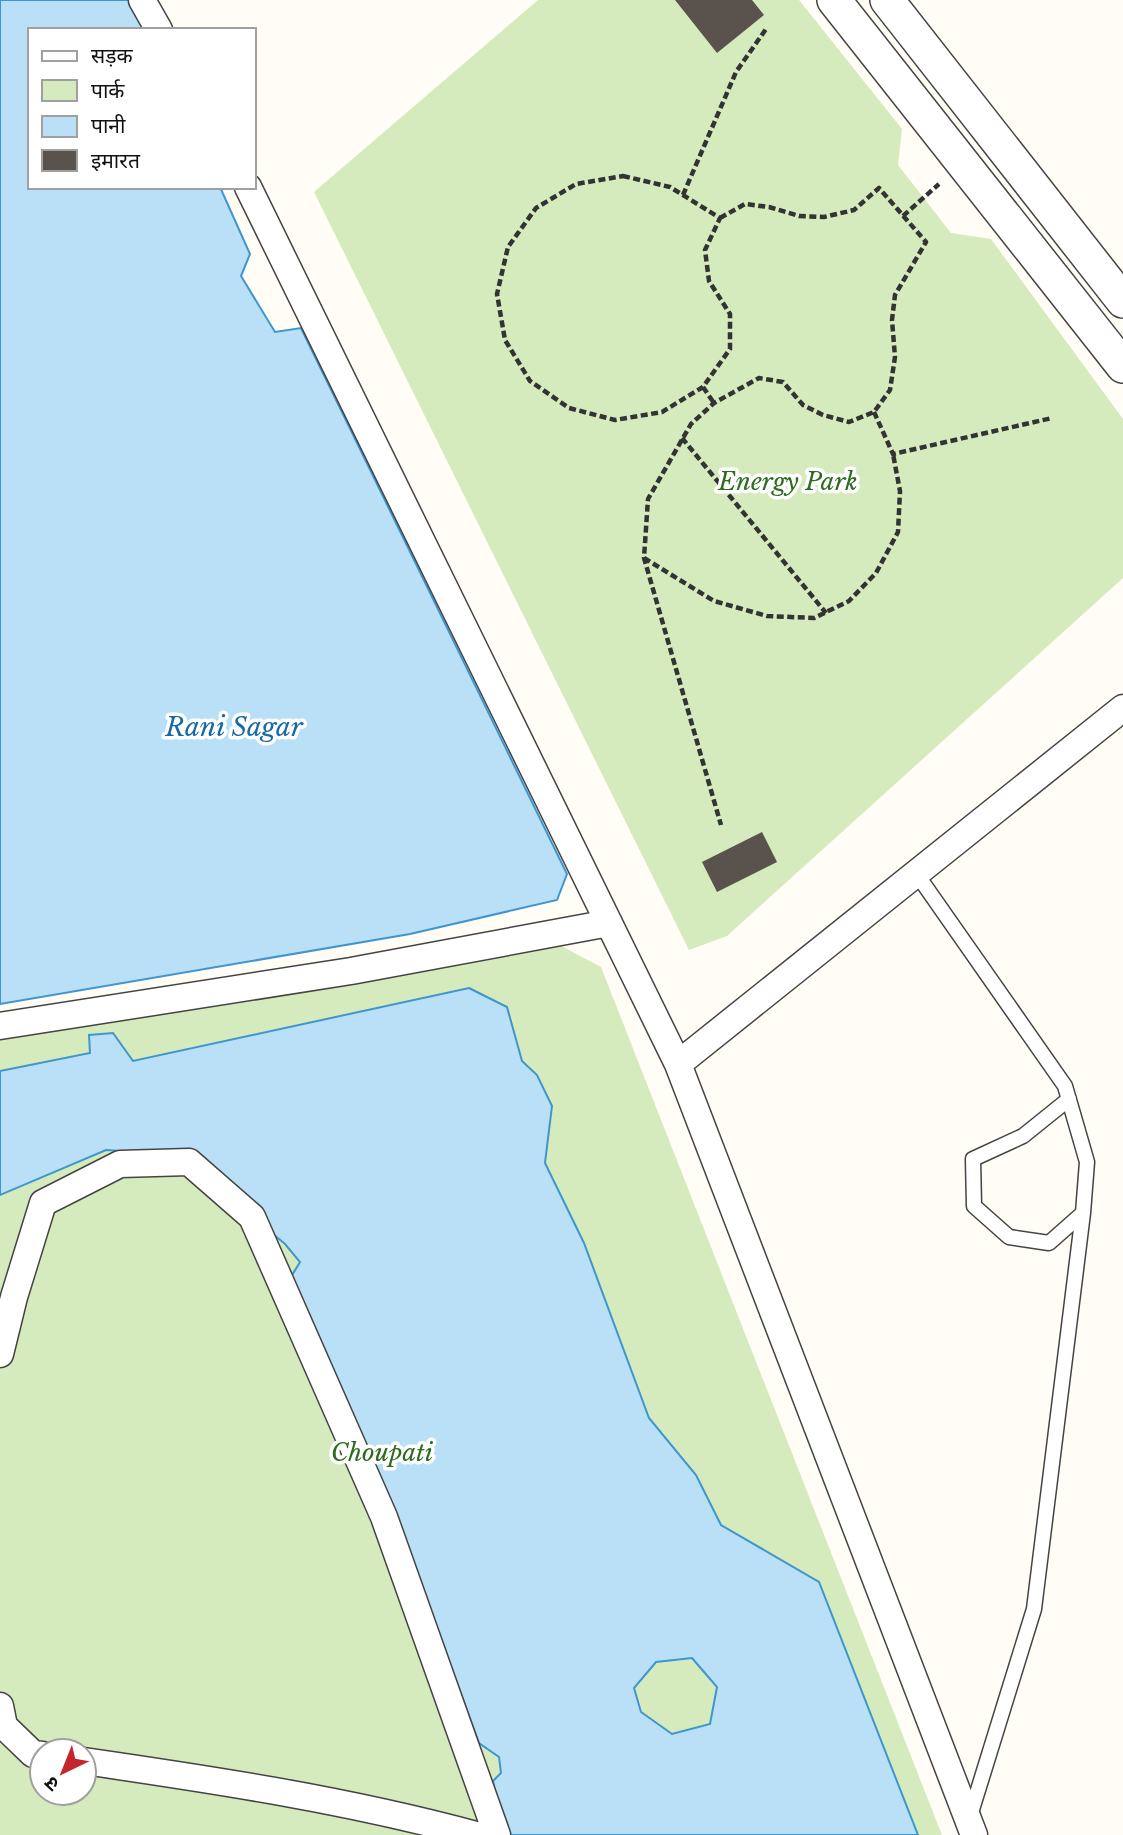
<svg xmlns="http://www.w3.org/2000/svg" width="1123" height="1835" viewBox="0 0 1123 1835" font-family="'Libre Baskerville','Noto Sans Devanagari',serif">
  <rect width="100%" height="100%" fill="#fffdf5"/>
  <path fill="#d5ebbd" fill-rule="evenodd" d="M538 0H799L902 129 898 165 951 233 991 239 1123 419V578L727 936 689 950 314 192Z
    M550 940 601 967 942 1835H0V1026ZM42 1751H84V1793H42Z"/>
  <path fill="#b9e0f7" stroke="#3f96cf" stroke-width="2" fill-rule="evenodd" d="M0 0H129L146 30H30V187H220L250 254 241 276 275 332 301 328 567 874 557 900 410 934 0 1004Z
    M469 988 507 1007 522 1061 537 1075 552 1106 545 1163 584 1243 649 1418 696 1475 721 1525 819 1582 918 1835H504L493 1781 501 1773 499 1757 479 1743 404 1538 283 1290 300 1262 285 1244 203 1176 153 1153 106 1150 0 1195V1071L90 1053 89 1035 113 1033 133 1061ZM692 1658 717 1687 710 1724 672 1734 641 1712 634 1688 656 1662Z"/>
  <path fill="#5a524d" d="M675 0H752L764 15 717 53Z
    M762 832 777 862 717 892 702 862Z"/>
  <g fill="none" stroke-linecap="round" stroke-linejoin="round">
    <defs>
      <path id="service" d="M916 873 1065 1086 1087 1162 1083 1213 1049 1243 1009 1237 974 1206 973 1159 1023 1136 1069 1099
        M970 1816 1034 1609 1083 1213"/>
      <path id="minor" d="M142 0 159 30
        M248 187 678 1064 974 1835
        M0 1026 351 971 609 923
        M678 1064 1123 708
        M0 1354 14 1297 43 1203 120 1164 189 1162 252 1217 384 1517 497 1835
        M0 1706 4 1726 33 1754 42 1755
        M84 1761C215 1780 347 1800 476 1835"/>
      <path id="tertiary" d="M834 0 1123 366
        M887 0 1123 301"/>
    </defs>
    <use href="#service" stroke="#444" stroke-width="17"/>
    <use href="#minor" stroke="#444" stroke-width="29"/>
    <use href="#tertiary" stroke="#444" stroke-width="36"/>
    <path stroke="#333" stroke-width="4.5" stroke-dasharray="7 3.5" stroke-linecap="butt" d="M623 176 670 187 720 218 705 250 709 281 730 314V349L703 387 662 412 615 420 569 408 530 381 505 340 497 294 508 247 536 208 576 184Z
      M683 195 736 72 766 29
      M903 216 939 184
      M720 218 745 204 769 207 799 216 824 217 854 210 879 188 926 242 895 295 892 320 895 357 890 390 874 412 849 422 823 415 803 405 783 382 759 378 714 403 691 424 648 499 644 558 721 825
      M703 387 714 403
      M874 412 893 454 1052 418
      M682 438 826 613
      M644 558 714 601 767 616 814 618 849 601 876 573 898 532 900 491 893 454"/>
    <use href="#service" stroke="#fff" stroke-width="14"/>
    <use href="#minor" stroke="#fff" stroke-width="26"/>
    <use href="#tertiary" stroke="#fff" stroke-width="33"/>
  </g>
  <g text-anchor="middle" stroke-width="7" stroke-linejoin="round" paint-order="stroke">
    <g font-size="24" font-style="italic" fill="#2f6b1f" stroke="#fff">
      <text x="788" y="490">Energy Park</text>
      <text x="382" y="1461">Choupati</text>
    </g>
    <g font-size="26" font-style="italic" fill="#1768a6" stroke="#fff">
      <text x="234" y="736">Rani Sagar</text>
    </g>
  </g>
  <rect x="28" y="28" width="228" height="161" fill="#ffffff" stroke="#a0a0a0" stroke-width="2"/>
  <rect x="42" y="51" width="35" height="10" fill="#ffffff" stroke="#a0a0a0" stroke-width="2"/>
  <text x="91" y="63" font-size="21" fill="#111111">सड़क</text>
  <rect x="42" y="80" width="35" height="21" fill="#d5ebbd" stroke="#a0a0a0" stroke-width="2"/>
  <text x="91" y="98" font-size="21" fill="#111111">पार्क</text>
  <rect x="42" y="116" width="35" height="21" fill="#b9e0f7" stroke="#a0a0a0" stroke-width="2"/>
  <text x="91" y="133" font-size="21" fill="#111111">पानी</text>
  <rect x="42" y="150" width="35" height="21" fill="#5a524d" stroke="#a0a0a0" stroke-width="2"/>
  <text x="91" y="168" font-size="21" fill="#111111">इमारत</text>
  <g transform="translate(63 1772) rotate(223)"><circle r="33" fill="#ffffff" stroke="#a0a0a0" stroke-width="2"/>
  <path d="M0-5L12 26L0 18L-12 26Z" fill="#c4262e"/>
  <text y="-10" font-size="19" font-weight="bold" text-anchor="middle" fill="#111111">उ</text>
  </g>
</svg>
